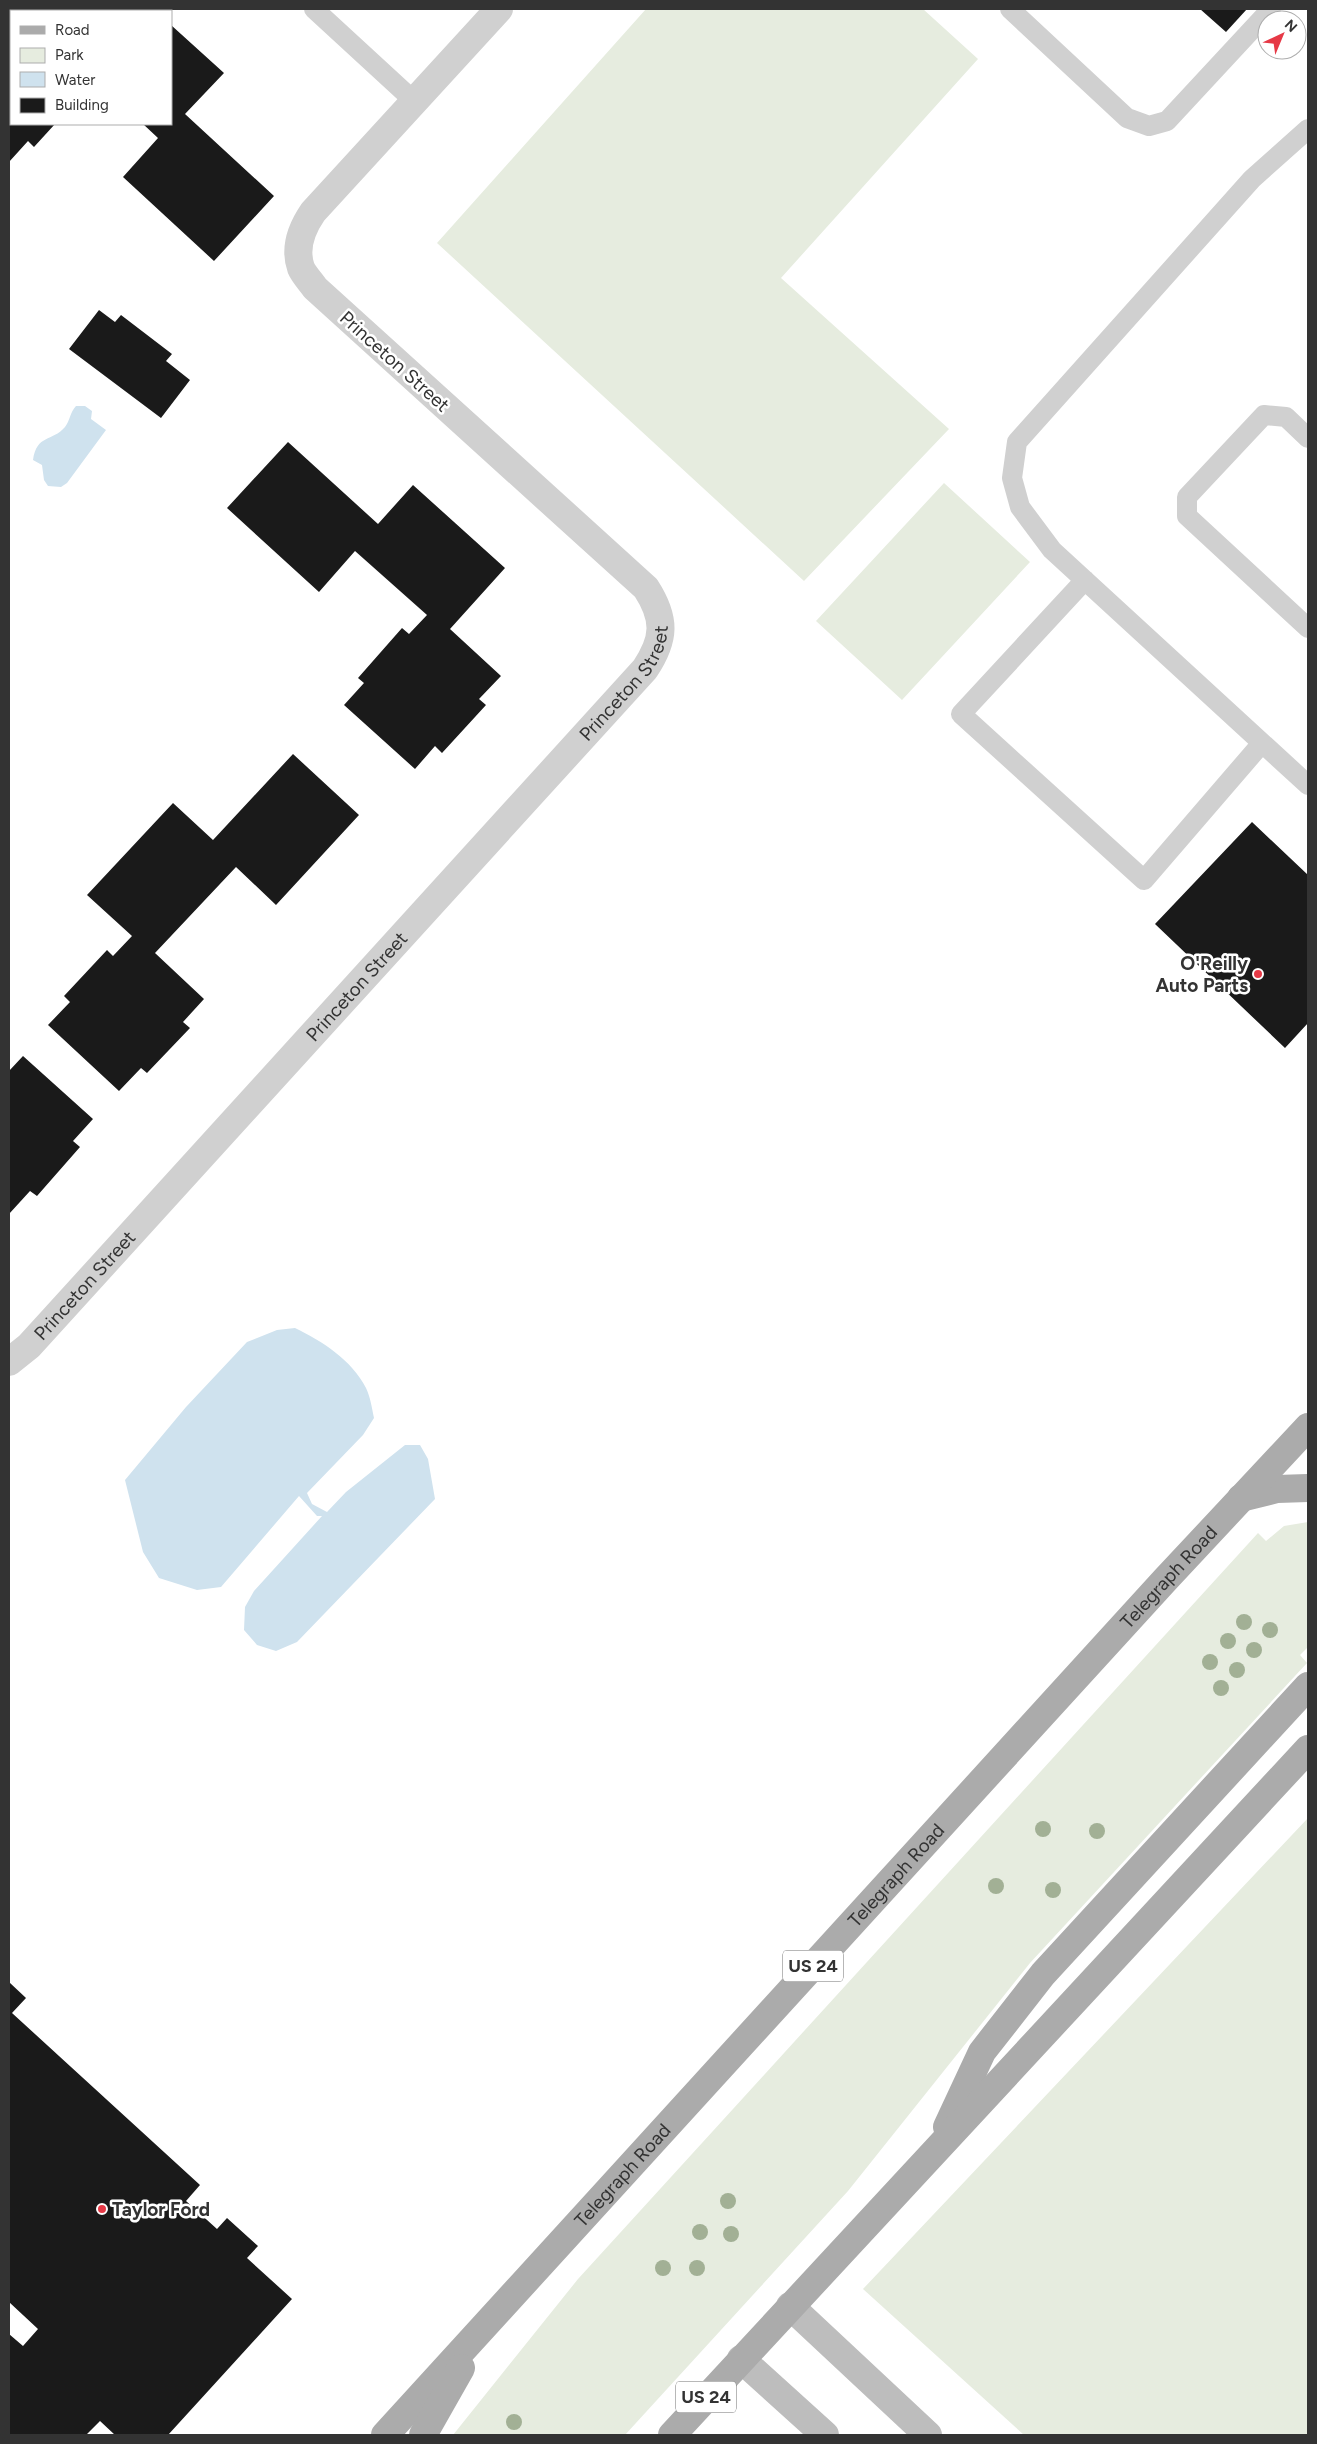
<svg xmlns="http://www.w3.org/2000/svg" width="1317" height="2444" viewBox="0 0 1317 2444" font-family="Figtree,sans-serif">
  <rect width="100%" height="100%" fill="#fff"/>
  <path fill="#e6ecdf" d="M646 9H923L978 59 781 278 949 429 804 581 437 243Z
    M944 483 1030 562 902 700 816 621Z
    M1308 1522V1647L1300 1655 1307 1663 1030 1963 848 2191 625 2435H453L578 2279 1258 1533 1266 1541 1284 1526Z
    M1308 1818V2435H1024L863 2289Z"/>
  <path fill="#cfe2ee" d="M76 406H85L92 411 91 419 106 430 67 483 61 487 48 486 44 480 42 465 33 460C37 434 52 442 65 427 70 421 70 412 76 406Z
    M295 1328C322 1341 352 1360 366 1388 370 1396 372 1408 374 1418L363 1435 307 1493 312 1504 327 1512 346 1492 405 1445H420L428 1459 435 1499 297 1642 276 1651 257 1645 244 1630 245 1607 254 1591 322 1516H317L299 1496 221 1587 197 1590 159 1578 143 1552 125 1480 186 1407 247 1342 277 1330Z"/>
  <path fill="#1a1a1a" d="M18 9H30L33 11H16Z
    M109 9H153L156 11H107Z
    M1200 9H1247L1226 32Z
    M11 16V124H55L34 147 28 141 9 162V19Z
    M171 25 224 73 185 114 274 196 214 261 123 177 158 138 143 124H171Z
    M99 310 115 322 121 315 172 354 166 361 190 380 161 418 69 349Z
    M288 442 378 524 413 485 505 568 450 629 501 676 479 699 486 705 442 753 435 746 415 769 344 705 364 683 358 678 402 628 409 634 427 615 355 551 319 592 227 508Z
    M293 754 359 815 276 905 236 867 155 953 204 999 183 1022 190 1028 147 1073 141 1068 119 1091 48 1025 70 1002 64 996 107 950 113 956 132 936 87 895 173 803 213 840Z
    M1252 822 1308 875V1023L1285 1048 1155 924Z
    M23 1056 93 1119 73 1141 80 1147 37 1196 30 1191 9 1214V1071Z
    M9 1982 26 1998 12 2013 200 2185 186 2201 217 2229 227 2218 258 2246 247 2258 292 2299 168 2435H115L100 2421 86 2435H9V2334L23 2346 38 2329 9 2302Z"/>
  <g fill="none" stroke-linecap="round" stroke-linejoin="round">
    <path stroke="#d0d0d0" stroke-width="20" d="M314 9 414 101
      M1010 9 1127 118 1149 126 1167 121 1271 9
      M1308 129 1252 179 1017 442 1012 478 1020 507 1052 550 1308 785
      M1308 438 1286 417 1264 415 1187 497V516L1308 628
      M1085 580 961 714 1144 880 1262 743"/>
    <path stroke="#d0d0d0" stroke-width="28" id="s1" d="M9 1362 29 1346 645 669C665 639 666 619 646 588L315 288C311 282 304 275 301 268 294 248 302 228 313 212L499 9"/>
    <path stroke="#bdbdbd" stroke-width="28" d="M790 2306 928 2435
      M741 2359 825 2435"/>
    <g stroke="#ababab" stroke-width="28">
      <path d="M1241 1498 1277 1489 1308 1488"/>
      <path d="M947 2127 982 2052 1043 1974 1308 1686"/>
      <path id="s2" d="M385 2435 1165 1580 1308 1427"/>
      <path d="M423 2435 461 2368"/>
      <path d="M672 2435 1308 1749"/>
    </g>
  </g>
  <g fill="#a2b095">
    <circle cx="1244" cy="1622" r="8"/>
    <circle cx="1270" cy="1630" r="8"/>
    <circle cx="1228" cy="1641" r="8"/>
    <circle cx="1254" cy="1650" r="8"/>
    <circle cx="1210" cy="1662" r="8"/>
    <circle cx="1237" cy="1670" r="8"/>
    <circle cx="1221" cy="1688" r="8"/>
    <circle cx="1043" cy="1829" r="8"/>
    <circle cx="1097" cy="1831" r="8"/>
    <circle cx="996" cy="1886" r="8"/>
    <circle cx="1053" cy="1890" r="8"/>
    <circle cx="728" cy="2201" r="8"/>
    <circle cx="700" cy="2232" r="8"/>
    <circle cx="731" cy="2234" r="8"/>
    <circle cx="663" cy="2268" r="8"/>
    <circle cx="697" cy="2268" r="8"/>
    <circle cx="514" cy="2422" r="8"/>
  </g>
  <g fill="#e63946" stroke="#fff" stroke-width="2">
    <circle cx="1258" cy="974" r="5"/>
    <circle cx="102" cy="2209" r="5"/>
  </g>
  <g text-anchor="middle" stroke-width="5" stroke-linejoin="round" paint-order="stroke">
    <g fill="#fff" stroke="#707070" stroke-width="1">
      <rect x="783" y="1950.5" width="60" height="31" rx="4"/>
      <rect x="676" y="2381.5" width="60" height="31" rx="4"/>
    </g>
    <g font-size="18" font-weight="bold" fill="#333">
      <text x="813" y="1972">US 24</text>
      <text x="706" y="2403">US 24</text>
    </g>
    <g font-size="19" fill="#333" stroke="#fff">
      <text transform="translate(395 361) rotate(42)" y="7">Princeton Street</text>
      <text dy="7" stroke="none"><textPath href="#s1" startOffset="918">Princeton Street</textPath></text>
      <text dy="7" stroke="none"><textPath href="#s1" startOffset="512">Princeton Street</textPath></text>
      <text dy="7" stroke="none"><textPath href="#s1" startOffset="108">Princeton Street</textPath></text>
      <text dy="7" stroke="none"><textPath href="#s2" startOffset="1162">Telegraph Road</textPath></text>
      <text dy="7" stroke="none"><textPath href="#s2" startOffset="758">Telegraph Road</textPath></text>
      <text dy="7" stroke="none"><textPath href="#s2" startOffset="352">Telegraph Road</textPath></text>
    </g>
    <g font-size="19" font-weight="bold" fill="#333" stroke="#fff" text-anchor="end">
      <text x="1248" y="970">O'Reilly<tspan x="1248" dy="22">Auto Parts</tspan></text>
      <text x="112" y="2216" text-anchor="start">Taylor Ford</text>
    </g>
  </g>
  <rect width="1317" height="2444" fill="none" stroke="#333333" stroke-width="20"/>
  <rect x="10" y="10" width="162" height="115" fill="#ffffff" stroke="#adadad"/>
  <rect x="20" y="26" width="25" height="8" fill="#ababab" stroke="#adadad"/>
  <text x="55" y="35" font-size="15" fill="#333333">Road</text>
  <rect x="20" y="48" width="25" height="15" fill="#e6ecdf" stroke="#adadad"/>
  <text x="55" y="60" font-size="15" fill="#333333">Park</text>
  <rect x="20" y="72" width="25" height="15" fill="#cfe2ee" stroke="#adadad"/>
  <text x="55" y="85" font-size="15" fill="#333333">Water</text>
  <rect x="20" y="98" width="25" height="15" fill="#1a1a1a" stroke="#adadad"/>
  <text x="55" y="110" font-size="15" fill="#333333">Building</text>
  <g transform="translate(1282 35) rotate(44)"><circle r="24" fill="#ffffff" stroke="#adadad"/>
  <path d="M0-4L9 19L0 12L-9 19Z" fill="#e63946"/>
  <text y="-8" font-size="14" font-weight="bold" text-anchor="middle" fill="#333333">N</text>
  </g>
</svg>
